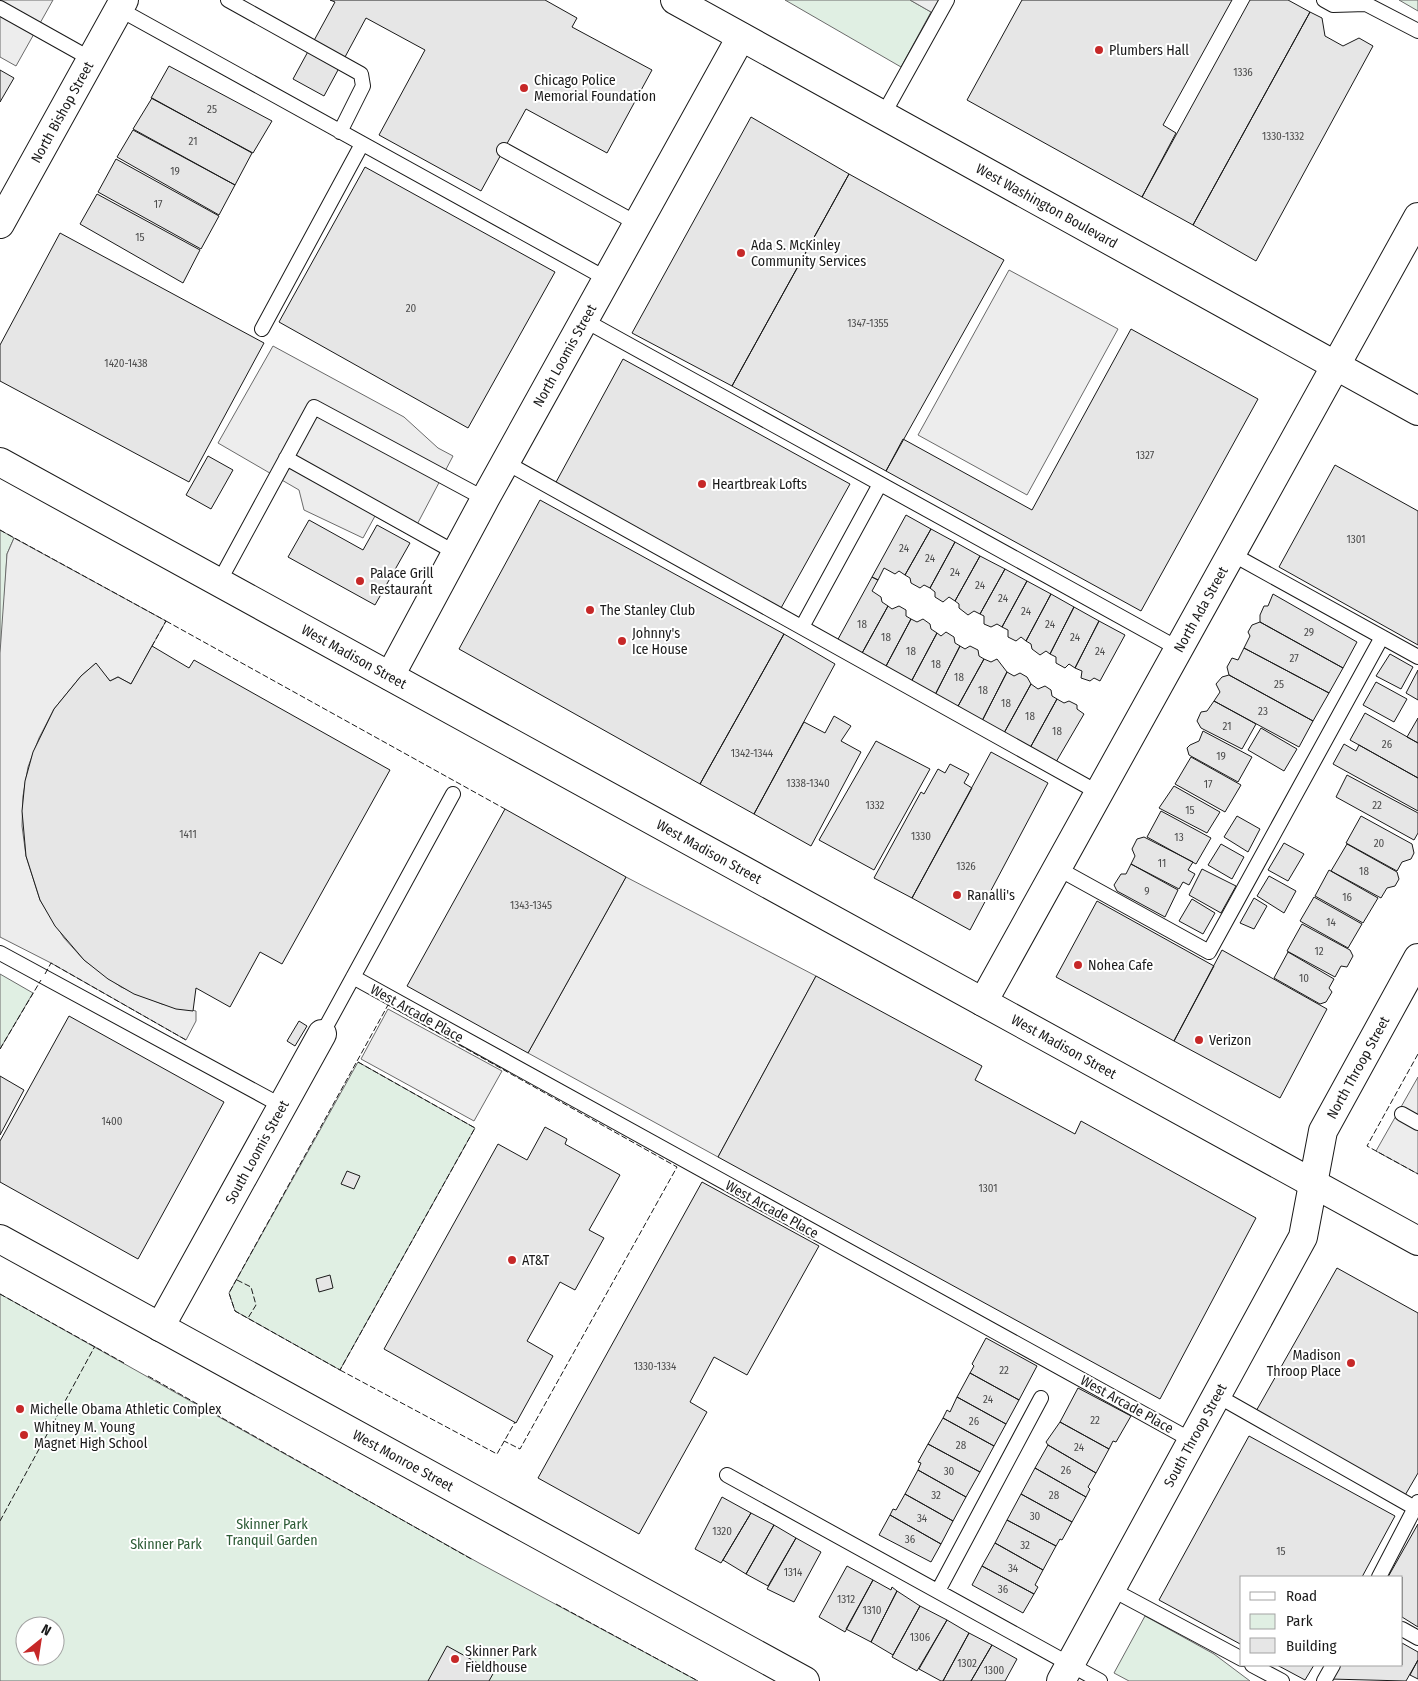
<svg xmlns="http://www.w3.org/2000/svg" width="1418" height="1681" viewBox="0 0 1418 1681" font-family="'Fira Sans Condensed',sans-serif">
  <rect width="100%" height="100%" fill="#fff"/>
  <path fill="#e0efe3" stroke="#6a6a6a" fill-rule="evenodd" d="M785 0H910L931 12 901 67Z
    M1399 0H1418V11Z
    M0 530 14 538 7 554 0 679Z
    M0 974 33 993 0 1049Z
    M358 1062 475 1128 340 1370 235 1311 229 1293Z
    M0 1294 479 1563 698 1681H0ZM25 1626H55V1656H25Z
    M1145 1616 1214 1654 1250 1681H1129L1114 1673Z"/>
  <path fill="#ededed" stroke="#6a6a6a" d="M0 0H53L16 66 0 57Z
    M910 0H946L938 16Z
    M1009 270 1118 329 1027 495 918 435Z
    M273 346 404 417 438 448 453 456 411 536 375 516 363 538 304 510 299 490 218 443Z
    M14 538 166 621 131 684 118 677 110 681 95 664 81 676 54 709 39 738 28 767 23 796 22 826 26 856 40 900 64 938 84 960 121 987 162 1004 196 1011V1021L186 1040 51 963 0 937V653L7 554Z
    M626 877 816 976 718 1157 528 1053Z
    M388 1009 502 1071 474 1121 361 1059Z
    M1418 1077V1174L1376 1151Z"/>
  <path fill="#e6e6e6" stroke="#1a1a1a" d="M330 0H545L577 18 572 27 652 70 607 153 526 109 481 191 379 135 425 50 366 18 324 96 293 79 335 2Z
    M1022 0H1232L1163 125 1176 133 1142 197 967 100Z
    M1250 0H1288L1310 12 1193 225 1142 197Z
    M1310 12 1322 18 1325 36 1343 46 1359 38 1373 46 1256 261 1193 225Z
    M169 66 272 121 253 153 151 98Z
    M0 70 14 78 0 102Z
    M152 98 252 153 235 185 133 129Z
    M751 117 849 174 732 386 632 333Z
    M133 130 235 185 219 215 117 157Z
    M116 159 219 216 201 249 98 192Z
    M365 167 555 272 468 428 279 322Z
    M849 174 1004 260 886 471 732 386Z
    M97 194 200 250 183 283 80 224Z
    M60 233 264 343 189 482 0 381V345Z
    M1131 329 1258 399 1141 611 886 471 903 439 1032 510Z
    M623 359 850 484 781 608 555 484Z
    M208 456 233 470 211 509 186 495Z
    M1335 465 1418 511V645L1279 567Z
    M540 500 784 634 700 784 459 649Z
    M906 515 931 529 905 575 899 571 895 574 884 568 878 580 872 577Z
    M309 520 363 550 377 525 410 543 375 605 288 557Z
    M931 529 955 542 930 588 924 585 920 588 911 583 910 578 905 575Z
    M955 542 980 556 955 601 949 597 943 602 935 597V592L930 588Z
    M980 556 1005 569 980 614 974 611 968 615 959 608V604L955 601Z
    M1005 569 1027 581 1002 627 997 624 991 627 984 624V616L980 614Z
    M872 577 878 580 872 591 881 597 882 602 888 606 861 655 837 641Z
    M1027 581 1051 594 1026 641 1021 637 1016 641 1008 637V630L1002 627Z
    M1051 594 1074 607 1050 654 1046 651 1040 655 1032 649 1031 644 1026 641Z
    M1273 594 1357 642 1343 668 1260 622V615L1264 606H1268Z
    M888 606 892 609 899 606 906 610V616L911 619 885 668 861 655Z
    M1074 607 1099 621 1075 668 1069 664 1065 668 1056 663V657L1050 654Z
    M911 619 917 622 923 619 930 624 931 629 937 633 911 682 885 668Z
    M1099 621 1125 635 1100 681 1094 678 1090 681 1081 678 1082 671 1075 668Z
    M1260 622 1343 668 1329 693 1244 648 1250 636 1248 632 1252 625Z
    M946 632 954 637 955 643 960 646 935 695 911 682 937 633 941 636Z
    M784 634 835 664 754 814 700 784Z
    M152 646 189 668 194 660 390 770 282 964 260 952 230 1007 196 988 193 1011 176 1009 134 994 108 979 84 960 55 926 40 900 26 856 22 811 25 781 33 752 54 709 81 676 96 663 110 681 118 677 131 684Z
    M960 646 965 649 970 646 978 650 979 656 984 659 957 708 935 695Z
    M1244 648 1329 693 1313 721 1229 675 1227 667 1232 658 1238 660Z
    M1390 654 1413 667 1401 689 1376 676Z
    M984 659 991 662 997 659 1007 672 982 721 957 708Z
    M1418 670V700L1406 693Z
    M1007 672 1014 676 1020 673 1027 677 1031 684 1004 733 982 721Z
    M1229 675 1313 721 1299 747 1214 701 1220 692 1216 684 1222 677Z
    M1376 682 1407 699 1394 722 1363 705Z
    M1031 684 1038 689 1045 686 1051 690 1052 696 1057 699 1030 748 1004 733Z
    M1057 699 1064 703 1069 701 1077 705V709L1084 714 1056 762 1030 748Z
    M1214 701 1256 724 1242 749 1201 728 1197 721 1201 712 1207 711Z
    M1365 713 1418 743V778L1350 740Z
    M834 716 851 726 841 741 861 752 811 846 754 814 804 722 825 733Z
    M1418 718V743L1407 737Z
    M1261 728 1297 749 1284 771 1248 750Z
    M1203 731 1252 757 1238 782 1189 755 1187 748 1190 745 1199 741Z
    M876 741 930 769 874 870 819 840Z
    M1344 744 1356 751 1359 745 1418 778V811L1333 764Z
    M991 752 1048 783 970 930 912 898Z
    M1191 757 1241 785 1225 812 1175 784Z
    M950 764 969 774 964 783 972 788 912 898 874 878 921 792 924 794 938 769 945 773Z
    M1347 775 1418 813V833L1414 840 1336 797Z
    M1174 786 1220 812 1207 833 1159 808Z
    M505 809 626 877 528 1053 407 986Z
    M1161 811 1211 838 1196 864 1147 837Z
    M1237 816 1260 829 1248 852 1224 837Z
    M1361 816 1412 844 1414 853 1411 859 1402 862 1397 871 1346 843Z
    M1144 837 1193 862 1188 870 1195 874 1189 885 1183 882 1179 889 1131 864 1135 856 1132 849 1137 839Z
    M1284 843 1304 854 1288 881 1268 870Z
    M1221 844 1244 857 1232 879 1208 865Z
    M1347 844 1397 872 1399 879 1395 886 1387 888 1381 898 1331 871Z
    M1131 864 1178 890 1165 917 1117 891 1114 885 1121 874H1126Z
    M1202 869 1236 886 1221 913 1189 895Z
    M1329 870 1378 898 1363 923 1315 896Z
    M1269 876 1296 891 1284 913 1257 896Z
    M1314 897 1362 924 1348 948 1300 921Z
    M1254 898 1267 906 1254 929 1240 923Z
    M1192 899 1215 913 1203 934 1179 921Z
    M1097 901 1214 966 1174 1041 1056 977Z
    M1302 924 1350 950 1353 956 1347 967 1341 966 1335 977 1287 951Z
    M1222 950 1327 1009 1280 1098 1174 1041Z
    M1288 952 1334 979 1329 988 1332 992 1326 1002 1320 1004 1274 978Z
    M816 976 982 1066 975 1080 1075 1134 1081 1121 1256 1218 1160 1399 718 1157Z
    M69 1016 224 1102 138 1259 0 1182V1141Z
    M299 1021 307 1026 295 1046 287 1041Z
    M0 1076 24 1090 0 1135Z
    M545 1127 567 1139 565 1144 620 1175 589 1230 604 1238 575 1290 560 1282 527 1341 553 1356 516 1423 384 1349 498 1144 527 1160Z
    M347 1171 360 1176 354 1189 341 1184Z
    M702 1182 819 1246 747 1375 714 1357 690 1402 707 1412 639 1534 538 1478Z
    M1337 1268 1418 1313V1473L1404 1497 1255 1413Z
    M330 1275 333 1288 319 1292 316 1279Z
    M986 1338 1037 1366 1019 1400 970 1373 974 1366 972 1364Z
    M970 1373 1019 1400 1006 1424 957 1397Z
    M1078 1388 1131 1416 1116 1442 1113 1441 1109 1449 1060 1422Z
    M957 1397 1006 1424 994 1446 943 1418 947 1410 950 1412Z
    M943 1418 994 1446 980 1472 928 1444Z
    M1060 1422 1109 1449 1096 1473 1048 1445 1046 1442Z
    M1249 1436 1395 1516 1362 1577H1242V1645L1159 1600Z
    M928 1444 980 1472 966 1497 918 1470 921 1463 918 1462Z
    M1048 1445 1096 1473 1088 1487 1090 1489 1086 1497 1035 1468Z
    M1035 1468 1086 1497 1072 1522 1021 1494Z
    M918 1470 966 1497 953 1521 905 1494Z
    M905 1494 953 1521 941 1544 890 1515 893 1509 896 1510Z
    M1021 1494 1072 1522 1062 1540 1060 1539 1056 1546 1007 1520Z
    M722 1497 751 1513 721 1563 695 1549Z
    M751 1513 774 1525 746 1574 723 1560Z
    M890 1515 941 1544 931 1562 879 1535Z
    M1007 1520 1056 1546 1043 1570 995 1543Z
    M1418 1524V1627L1402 1617V1577H1388Z
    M774 1525 796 1538 768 1586 746 1574Z
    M796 1538 821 1552 794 1602 767 1589Z
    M995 1543 1043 1570 1035 1585 1038 1587 1034 1594 982 1566Z
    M847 1566 873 1580 845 1632 819 1617Z
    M982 1566 1034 1594 1023 1613 972 1585Z
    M873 1580 891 1590 892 1587 897 1591 871 1642 846 1629Z
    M897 1591 920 1606 893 1655 871 1642Z
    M920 1606 947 1620 917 1671 892 1657Z
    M947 1620 969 1633 943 1681H941L919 1669Z
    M969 1633 992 1645 971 1681H943Z
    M1402 1643 1418 1652V1660L1406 1681 1330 1679 1339 1665H1402Z
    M992 1645 1017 1659 1005 1681H971Z
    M447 1646 494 1672 489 1681H428Z
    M1418 1660V1679L1410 1675Z
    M1277 1665H1314L1305 1680Z"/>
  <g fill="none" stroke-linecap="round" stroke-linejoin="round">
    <defs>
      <path id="lane" d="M228 0 361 74 363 86 340 132
        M1324 0 1333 5 1366 4 1418 31
        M0 8 91 59
        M119 9 607 279
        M883 115 947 0
        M504 150 638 224
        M584 320 1179 649
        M262 329 362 144
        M286 458 456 553
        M505 462 1099 793
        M1232 554 1418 657
        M219 582 314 407 485 499
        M802 627 880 484
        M1057 868 1209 952 1382 637
        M0 953 282 1106
        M353 977 1191 1440
        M322 1034 453 794
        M1402 1114 1418 1123
        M1216 1395 1415 1508
        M727 1475 1100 1681
        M1379 1577 1418 1502
        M1111 1589 1242 1659
        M938 1591 1041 1398
        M1402 1629 1418 1638
        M1252 1665 1282 1681
        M1324 1681 1333 1665"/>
      <g id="street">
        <path id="s1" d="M0 224 124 0"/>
        <path id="s2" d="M390 676 485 499 741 37"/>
        <path id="s3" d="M983 1002 1418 217"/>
        <path id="s4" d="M0 1239 805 1681"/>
        <path id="s5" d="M160 1327 322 1034"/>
        <path id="s6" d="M1061 1681 1303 1237 1323 1131 1418 958"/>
      </g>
      <g id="secondary">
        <path id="s7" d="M675 0 1418 411"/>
        <path id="s8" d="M0 462 1418 1241"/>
      </g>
    </defs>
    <use href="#lane" stroke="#1a1a1a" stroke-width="16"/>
    <use href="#street" stroke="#1a1a1a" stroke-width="30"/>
    <use href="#secondary" stroke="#1a1a1a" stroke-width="30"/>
    <use href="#lane" stroke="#fff" stroke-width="14"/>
    <use href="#street" stroke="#fff" stroke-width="28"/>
    <use href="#secondary" stroke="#fff" stroke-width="28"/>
    <path stroke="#1a1a1a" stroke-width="1" stroke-dasharray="6 2.5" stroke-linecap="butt" d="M0 530 166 621 152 646
      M166 621 505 809
      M45 974 51 963 186 1040
      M0 1049 41 980
      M1418 1054 1367 1146 1418 1174
      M358 1062 475 1128 340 1370 235 1311 229 1293 388 1005 677 1167 520 1449 504 1441
      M237 1280 251 1287 256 1305 248 1318
      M0 1294 124 1363
      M340 1370 497 1454 515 1422
      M148 1376 473 1560
      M0 1521 95 1346
      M556 1604 698 1681"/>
  </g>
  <g fill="#c62828" stroke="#fff" stroke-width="2">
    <circle cx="1099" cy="50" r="5"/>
    <circle cx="524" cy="88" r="5"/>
    <circle cx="741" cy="253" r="5"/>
    <circle cx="702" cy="484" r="5"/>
    <circle cx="360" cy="581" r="5"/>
    <circle cx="590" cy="610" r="5"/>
    <circle cx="622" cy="641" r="5"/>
    <circle cx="957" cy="895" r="5"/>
    <circle cx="1078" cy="965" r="5"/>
    <circle cx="1199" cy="1040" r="5"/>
    <circle cx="512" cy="1260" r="5"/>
    <circle cx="1351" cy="1363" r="5"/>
    <circle cx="20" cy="1409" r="5"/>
    <circle cx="24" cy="1435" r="5"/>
    <circle cx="455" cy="1659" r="5"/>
  </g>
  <g text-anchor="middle" stroke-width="4" stroke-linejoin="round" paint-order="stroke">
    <g font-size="11" fill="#4d4d4d">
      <text x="1243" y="76">1336</text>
      <text x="212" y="113">25</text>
      <text x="1283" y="140">1330-1332</text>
      <text x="193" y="145">21</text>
      <text x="175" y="175">19</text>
      <text x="158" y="208">17</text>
      <text x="140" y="241">15</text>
      <text x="411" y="312">20</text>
      <text x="868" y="327">1347-1355</text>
      <text x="126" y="367">1420-1438</text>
      <text x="1145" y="459">1327</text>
      <text x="1356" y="543">1301</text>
      <text x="904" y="552">24</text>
      <text x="930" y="562">24</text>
      <text x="955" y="576">24</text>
      <text x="980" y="589">24</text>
      <text x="1003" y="602">24</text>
      <text x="1026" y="615">24</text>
      <text x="862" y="628">18</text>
      <text x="1050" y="628">24</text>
      <text x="1309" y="636">29</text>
      <text x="886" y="641">18</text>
      <text x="1075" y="641">24</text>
      <text x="911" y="655">18</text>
      <text x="1100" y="655">24</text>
      <text x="1294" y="662">27</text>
      <text x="936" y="668">18</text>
      <text x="959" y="681">18</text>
      <text x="1279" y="688">25</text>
      <text x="983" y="694">18</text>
      <text x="1006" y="707">18</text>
      <text x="1263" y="715">23</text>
      <text x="1030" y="720">18</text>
      <text x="1227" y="730">21</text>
      <text x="1057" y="735">18</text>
      <text x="1387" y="748">26</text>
      <text x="752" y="757">1342-1344</text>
      <text x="1221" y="760">19</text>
      <text x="808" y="787">1338-1340</text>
      <text x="1208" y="788">17</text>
      <text x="875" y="809">1332</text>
      <text x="1377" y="809">22</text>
      <text x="1190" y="814">15</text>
      <text x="188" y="838">1411</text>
      <text x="921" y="840">1330</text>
      <text x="1179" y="841">13</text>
      <text x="1379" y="847">20</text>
      <text x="1162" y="867">11</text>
      <text x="966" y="870">1326</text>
      <text x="1364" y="875">18</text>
      <text x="1147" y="895">9</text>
      <text x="1347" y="901">16</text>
      <text x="531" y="909">1343-1345</text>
      <text x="1331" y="926">14</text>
      <text x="1319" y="955">12</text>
      <text x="1304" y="982">10</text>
      <text x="112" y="1125">1400</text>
      <text x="988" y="1192">1301</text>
      <text x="655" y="1370">1330-1334</text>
      <text x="1004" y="1374">22</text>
      <text x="988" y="1403">24</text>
      <text x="1095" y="1424">22</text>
      <text x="974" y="1425">26</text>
      <text x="961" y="1449">28</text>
      <text x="1079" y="1451">24</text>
      <text x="1066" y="1474">26</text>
      <text x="949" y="1475">30</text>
      <text x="936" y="1499">32</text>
      <text x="1054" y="1499">28</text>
      <text x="1035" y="1520">30</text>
      <text x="922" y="1522">34</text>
      <text x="722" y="1535">1320</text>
      <text x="910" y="1543">36</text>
      <text x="1025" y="1549">32</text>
      <text x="1281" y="1555">15</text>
      <text x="1013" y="1572">34</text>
      <text x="793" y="1576">1314</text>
      <text x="1003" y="1593">36</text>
      <text x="846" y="1603">1312</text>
      <text x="872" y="1614">1310</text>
      <text x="920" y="1641">1306</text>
      <text x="967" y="1667">1302</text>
      <text x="994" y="1674">1300</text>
    </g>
    <g font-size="14" fill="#1a1a1a" stroke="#fff" text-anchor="start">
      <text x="1109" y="55">Plumbers Hall</text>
      <text x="534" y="85">Chicago Police<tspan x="534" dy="16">Memorial Foundation</tspan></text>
      <text x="751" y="250">Ada S. McKinley<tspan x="751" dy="16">Community Services</tspan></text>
      <text x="712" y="489">Heartbreak Lofts</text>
      <text x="370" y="578">Palace Grill<tspan x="370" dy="16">Restaurant</tspan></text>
      <text x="600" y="615">The Stanley Club</text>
      <text x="632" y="638">Johnny's<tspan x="632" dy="16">Ice House</tspan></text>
      <text x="967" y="900">Ranalli's</text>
      <text x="1088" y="970">Nohea Cafe</text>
      <text x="1209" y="1045">Verizon</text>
      <text x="522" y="1265">AT&amp;T</text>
      <text x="1341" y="1360" text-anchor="end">Madison<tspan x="1341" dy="16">Throop Place</tspan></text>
      <text x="30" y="1414">Michelle Obama Athletic Complex</text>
      <text x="34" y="1432">Whitney M. Young<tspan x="34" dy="16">Magnet High School</tspan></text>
      <text x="465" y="1656">Skinner Park<tspan x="465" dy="16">Fieldhouse</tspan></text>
    </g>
    <g font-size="14" fill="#1a1a1a" stroke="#fff">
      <text dy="5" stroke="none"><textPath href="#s1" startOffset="128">North Bishop Street</textPath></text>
      <text dy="5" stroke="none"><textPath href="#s7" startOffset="425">West Washington Boulevard</textPath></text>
      <text dy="5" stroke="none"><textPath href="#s2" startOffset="365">North Loomis Street</textPath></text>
      <text dy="5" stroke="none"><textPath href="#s3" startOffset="449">North Ada Street</textPath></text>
      <text dy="5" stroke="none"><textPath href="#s8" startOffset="404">West Madison Street</textPath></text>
      <text dy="5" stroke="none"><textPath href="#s8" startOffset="809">West Madison Street</textPath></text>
      <text transform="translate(417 1013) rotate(29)" y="5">West Arcade Place</text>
      <text dy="5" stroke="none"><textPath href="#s8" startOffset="1214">West Madison Street</textPath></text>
      <text dy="5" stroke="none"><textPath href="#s6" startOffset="686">North Throop Street</textPath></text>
      <text dy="5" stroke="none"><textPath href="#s5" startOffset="200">South Loomis Street</textPath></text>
      <text transform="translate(772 1209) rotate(29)" y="5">West Arcade Place</text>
      <text transform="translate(1127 1404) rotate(29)" y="5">West Arcade Place</text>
      <text dy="5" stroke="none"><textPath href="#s6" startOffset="280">South Throop Street</textPath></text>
      <text dy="5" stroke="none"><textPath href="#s4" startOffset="460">West Monroe Street</textPath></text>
    </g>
    <g font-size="14" fill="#2b5a34" stroke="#fff">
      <text x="272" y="1529">Skinner Park<tspan x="272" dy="16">Tranquil Garden</tspan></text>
      <text x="166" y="1549">Skinner Park</text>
    </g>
  </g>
  <rect x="1240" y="1576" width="162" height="90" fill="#ffffff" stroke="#a3a3a3"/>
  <rect x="1250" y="1592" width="25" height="8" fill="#ffffff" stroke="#a3a3a3"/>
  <text x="1286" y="1601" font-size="15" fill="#1a1a1a">Road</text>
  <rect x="1250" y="1614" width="25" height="15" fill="#e0efe3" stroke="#a3a3a3"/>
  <text x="1286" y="1626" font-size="15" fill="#1a1a1a">Park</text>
  <rect x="1250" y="1638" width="25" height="15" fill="#e6e6e6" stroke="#a3a3a3"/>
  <text x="1286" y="1651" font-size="15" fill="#1a1a1a">Building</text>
  <g transform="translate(40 1641) rotate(30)"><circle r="24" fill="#ffffff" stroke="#a3a3a3"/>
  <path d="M0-4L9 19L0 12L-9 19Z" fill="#c62828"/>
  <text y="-8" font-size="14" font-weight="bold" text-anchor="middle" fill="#1a1a1a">N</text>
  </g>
</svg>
